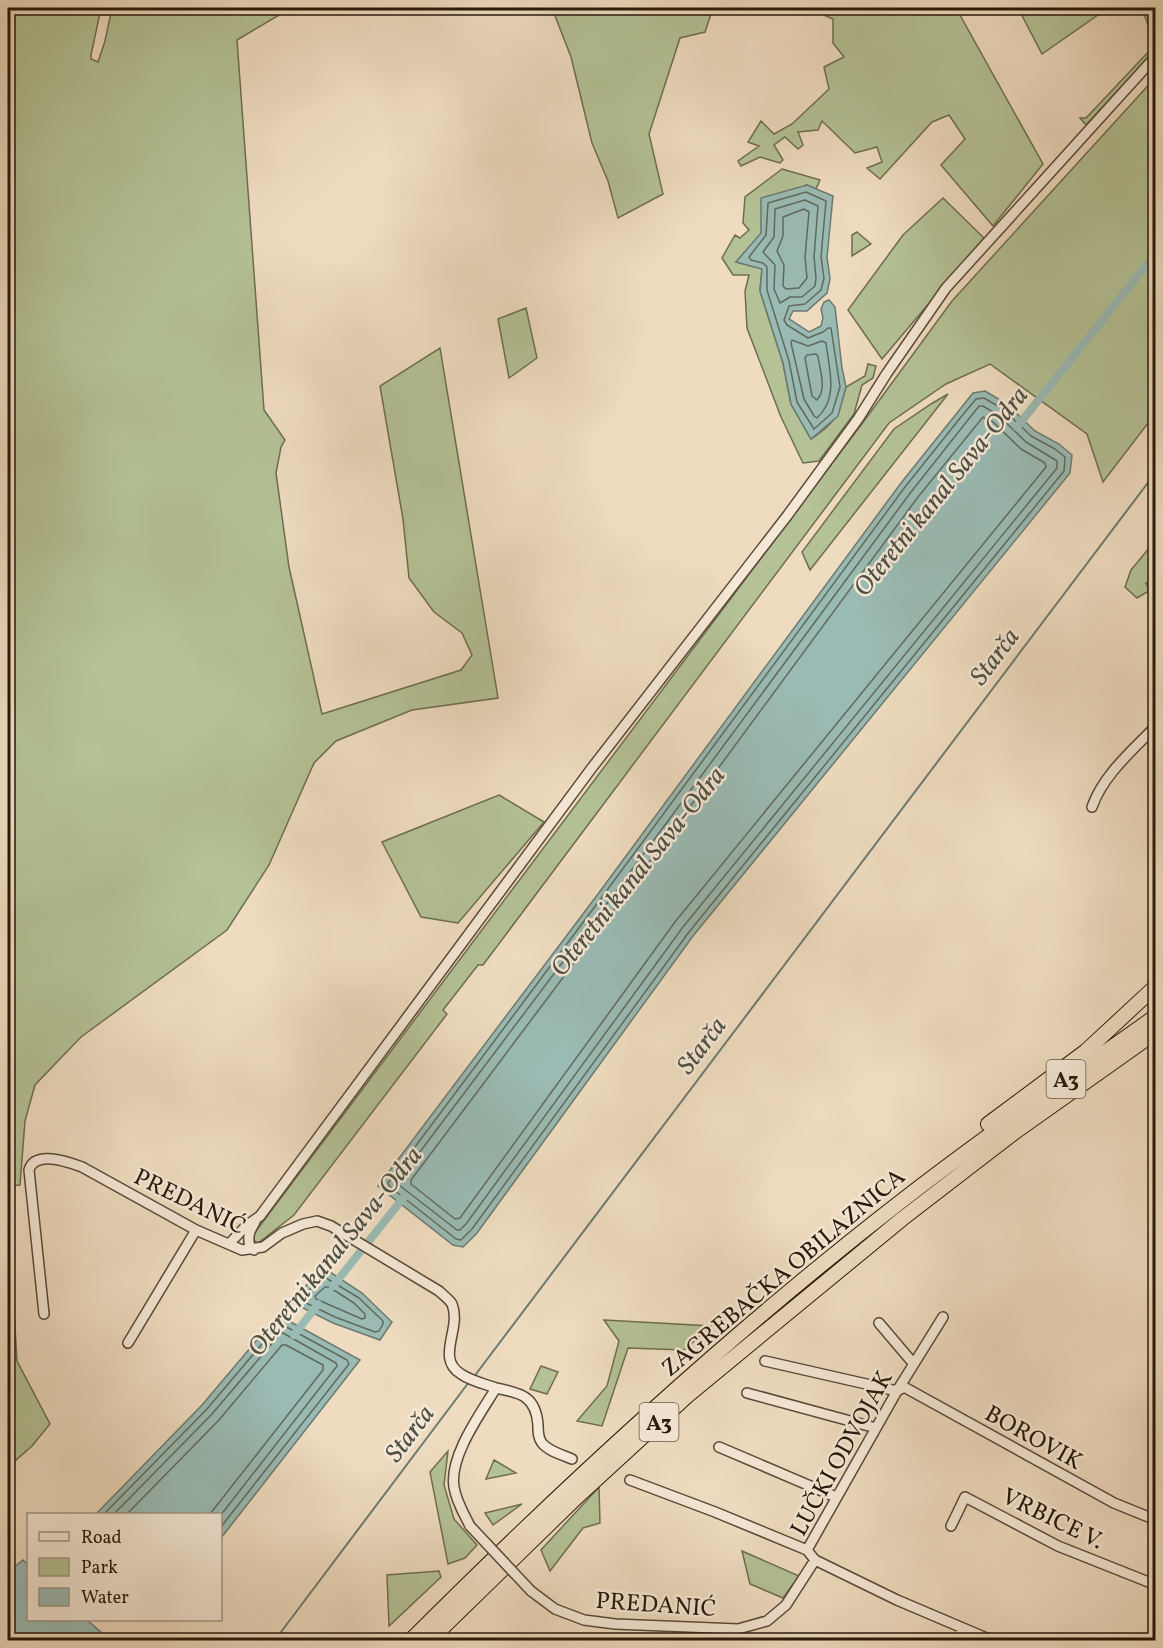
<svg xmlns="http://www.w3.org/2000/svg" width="1163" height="1648" viewBox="0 0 1163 1648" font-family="Vollkorn,serif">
  <rect width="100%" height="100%" fill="#efdcc0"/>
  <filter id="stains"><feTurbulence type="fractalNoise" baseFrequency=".00333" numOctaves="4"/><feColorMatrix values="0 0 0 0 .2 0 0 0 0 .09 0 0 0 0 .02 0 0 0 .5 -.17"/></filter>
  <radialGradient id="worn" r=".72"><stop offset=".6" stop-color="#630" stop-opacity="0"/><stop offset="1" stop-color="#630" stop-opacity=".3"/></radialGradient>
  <path fill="#b4c296" stroke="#6e6d50" stroke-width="1.5" d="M8 8H101L91 55V59L98 62 105 41 112 8H291L237 40 264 410 285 440 281 447 276 473 289 567 322 714 461 670 472 655 462 633 434 612 409 578 403 519 380 386 440 348 498 698 412 710 336 741 314 763 269 865 227 930 81 1037 35 1085 25 1121 20 1185 8 1186Z
    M552 8H713L705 32 680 38 649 134 663 194 618 218 608 181 592 143 571 57Z
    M808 8H956L1043 164 993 226 941 165 965 139 949 115 932 122 880 179 867 168 882 162 877 147 855 153 822 121 818 130 798 132 803 145 798 149 785 137 774 145 783 160 780 163 760 157 741 166 738 161 759 146 748 142 761 121 774 134 792 124 829 89 824 67 844 57 833 43V19Z
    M1018 8H1108L1042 54Z
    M1142 8H1151L1154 14 1155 13V50L1087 124H1085L1080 118H1086L1152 48 1153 39Z
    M1155 78V414L1103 482 1087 434 990 364 946 384 889 423 483 965H478L443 1010 447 1014 294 1215 258 1243 252 1239 256 1231 867 417 952 301Z
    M782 169 820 180 816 189 806 185 736 262 762 268 760 291 783 363 791 404 811 439C837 422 838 415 846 387L865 376 868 364 876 366 873 378 862 385 854 414 819 461 803 463 781 417 747 328 745 291 749 275H733L722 258 735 235 740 238 749 230 743 223 745 197Z
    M943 198 984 238 882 359 848 310 903 235Z
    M857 232 871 244 852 256V235Z
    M526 308 537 358 509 378 498 319Z
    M948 394 810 570 802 552 894 429 931 404Z
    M1155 541V584L1146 583 1149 591 1137 598 1125 587 1131 570Z
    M499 795 544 822 458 923 421 917 382 842Z
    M8 1231 10 1244 17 1361 50 1424 32 1446 8 1467Z
    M604 1320 711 1326 684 1350 628 1348 602 1426 577 1421 607 1386 619 1341Z
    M541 1366 558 1372 547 1394 530 1389Z
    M448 1451 444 1485 454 1519 477 1545 465 1558 448 1564 430 1472Z
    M494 1460 516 1473 486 1479Z
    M599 1487 600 1523 583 1528 550 1571 541 1550Z
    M522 1504 493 1525 485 1513Z
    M742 1551 799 1576 783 1598 750 1584Z
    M439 1571 441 1577 389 1626 387 1575Z"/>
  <path fill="#9abbb4" stroke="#6c7a70" stroke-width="1.5" d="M807 185 833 196 827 257 830 279 827 293 807 311H793L789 319 809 332 821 326 823 318 821 309 824 302 829 300 835 307 842 368 846 387 838 416 811 439 791 404 783 363 760 291 762 269 736 262 761 233V198Z
    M985 391 1007 404 1035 431 1059 444 1072 455 1070 473 693 936 477 1233 463 1247 453 1245 378 1186 598 894 901 483 973 393Z
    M327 1270 362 1293 392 1322 380 1340 333 1323 293 1303 308 1283Z
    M278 1315 360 1360 221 1538 220 1514 97 1513 202 1405Z
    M23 1560 28 1565V1620H87L110 1640H8V1572Z"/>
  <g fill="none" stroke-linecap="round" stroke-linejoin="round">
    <path stroke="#606a5e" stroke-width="1.5" d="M806 192 826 201 821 257 824 278 821 290 805 304 789 306 784 320 787 325 808 338 823 332 828 328H831L840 387 832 413 814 429 797 402 789 361 767 290V267L763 263 751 260 749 257 766 235 768 203Z
      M805 200 818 206 814 257 816 278 815 286 802 297H790L780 303 774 289 775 265 763 252 774 237 775 209Z
      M804 209 809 212 805 257 807 278 799 288 786 289 783 286 784 265 777 251 783 236V217Z
      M792 340 808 346 822 341 826 343C829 369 839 398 817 418L814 416 804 399 791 343Z
      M816 354 818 356C820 371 827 389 817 400L812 396 805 358 807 355Z
      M984 398 1003 409 1031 436 1055 449 1065 457 1064 471 689 932 472 1229 461 1240 456 1239 389 1186 388 1183 602 897 905 487 965 412 976 399Z
      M979 406H983L998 415 1026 442 1057 461V468L683 927 466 1224 460 1230H457L399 1185 398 1181 608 902 911 492Z
      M983 417 993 422 1021 449 1045 463 1046 467 675 922 460 1218 455 1219 411 1184V1180L616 907 918 497Z
      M326 1278 359 1298 383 1321V1324L379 1331 375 1332 335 1317 304 1302 303 1298 312 1287Z
      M325 1287H329L354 1303 365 1314V1318L362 1319 316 1299 315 1296Z
      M104 1514 207 1409 278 1325 281 1324 347 1360 349 1364 220 1528
      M114 1514 212 1414 280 1334 283 1333 336 1363 337 1366 220 1516
      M127 1514 219 1420 282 1345H286L323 1365V1370L210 1514"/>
    <path stroke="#6c7a70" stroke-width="2" d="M473 1378 1156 472
      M279 1640 281 1632 469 1382"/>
    <path stroke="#9abbb4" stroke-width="8" d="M1017 427 1156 253
      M333 1286 404 1197
      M294 1335 318 1304"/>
    <defs>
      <path id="minor" d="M1092 807C1103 775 1133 750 1156 726
        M229 1244 246 1226 260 1216 591 769 787 516 858 419 887 373 946 288 1156 56
        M254 1250 250 1246C247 1237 250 1230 255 1222
        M44 1314 29 1170C35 1150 68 1162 82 1167L196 1230 242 1250 263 1247 282 1233 303 1224 317 1221 331 1226 439 1291C443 1295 449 1299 452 1304 462 1329 435 1358 461 1374 471 1381 485 1384 496 1388 481 1413 449 1456 454 1487 456 1501 464 1514 470 1526
        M943 1317 897 1391 807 1550 815 1560 897 1600 991 1640
        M879 1323 913 1363
        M128 1343 196 1230
        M765 1361 897 1391 904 1387 1114 1503 1156 1520
        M496 1388C522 1393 536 1397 538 1425 538 1432 538 1438 542 1443 548 1451 563 1455 572 1459
        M747 1393 876 1428
        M719 1447 836 1497
        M630 1480 715 1512 807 1550
        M951 1526 965 1497 1058 1546 1156 1585
        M531 1591 555 1609 584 1620 615 1624 738 1629 767 1621 786 1605 815 1560
        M956 1640 964 1629"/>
      <path id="highway" d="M988 1124 1086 1051 1156 986
        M411 1640C565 1486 726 1337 899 1203 982 1138 1069 1078 1156 1016
        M430 1640 577 1497 687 1396 902 1219 1015 1132 1156 1032"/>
    </defs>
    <use href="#minor" stroke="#594937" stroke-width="12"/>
    <use href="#highway" stroke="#271809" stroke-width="16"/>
    <use href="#minor" stroke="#f5e8d6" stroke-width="9"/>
    <use href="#highway" stroke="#efdcc0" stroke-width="14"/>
    <defs>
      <path id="minor-bridge" d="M470 1526 531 1591"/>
    </defs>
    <use href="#minor-bridge" stroke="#594937" stroke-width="12" stroke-linecap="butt"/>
    <use href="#minor-bridge" stroke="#f5e8d6" stroke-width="9"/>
  </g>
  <g text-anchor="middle" stroke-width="5" stroke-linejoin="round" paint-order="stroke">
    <g fill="#f5e8d6" stroke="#655646" stroke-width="1.5">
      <rect x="1046.5" y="1060" width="39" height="38" rx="4.5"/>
      <rect x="639.5" y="1403" width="39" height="38" rx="4.5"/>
    </g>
    <g font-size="22" font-weight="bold" fill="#271809">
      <text x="1066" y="1087">A3</text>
      <text x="659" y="1430">A3</text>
    </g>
    <g font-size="24" fill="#271809" stroke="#f5e8d6">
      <text transform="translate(190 1201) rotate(26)" y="8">PREDANIĆ</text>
      <text transform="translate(783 1272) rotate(-40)" y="8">ZAGREBAČKA OBILAZNICA</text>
      <text transform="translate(1034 1437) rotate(29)" y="8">BOROVIK</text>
      <text transform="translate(841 1453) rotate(-61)" y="8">LUČKI ODVOJAK</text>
      <text transform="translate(1053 1518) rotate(26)" y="8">VRBICE V.</text>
      <text transform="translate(656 1604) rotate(4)" y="8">PREDANIĆ</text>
    </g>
    <g font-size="26" font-style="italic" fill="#4f5145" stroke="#f5e8d6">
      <text transform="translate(940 491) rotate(-51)" y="9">Oteretni kanal Sava-Odra</text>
      <text transform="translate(994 656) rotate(-53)" y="9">Starča</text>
      <text transform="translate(637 871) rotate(-51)" y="9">Oteretni kanal Sava-Odra</text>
      <text transform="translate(701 1045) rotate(-53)" y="9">Starča</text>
      <text transform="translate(334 1251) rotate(-51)" y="9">Oteretni kanal Sava-Odra</text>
      <text transform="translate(409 1433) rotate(-53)" y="9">Starča</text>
    </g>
  </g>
  <rect width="1163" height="1648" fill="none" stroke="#efdcc0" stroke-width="30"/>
  <rect x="9" y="9" width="1145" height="1630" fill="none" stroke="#271809" stroke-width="3"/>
  <rect x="15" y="15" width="1133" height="1618" fill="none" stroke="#271809" stroke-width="1.5"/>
  <rect x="27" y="1513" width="195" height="108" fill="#f5e8d6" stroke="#a39584" stroke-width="1.5"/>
  <rect x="39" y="1532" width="30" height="9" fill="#f5e8d6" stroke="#a39584" stroke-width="1.5"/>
  <text x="81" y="1543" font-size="18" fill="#271809">Road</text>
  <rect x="39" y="1558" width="30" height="18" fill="#b4c296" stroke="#a39584" stroke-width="1.5"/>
  <text x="81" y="1573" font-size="18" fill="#271809">Park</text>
  <rect x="39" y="1588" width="30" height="18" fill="#9abbb4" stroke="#a39584" stroke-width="1.5"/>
  <text x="81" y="1603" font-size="18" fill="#271809">Water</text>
  <rect width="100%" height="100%" filter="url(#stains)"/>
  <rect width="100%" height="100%" fill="url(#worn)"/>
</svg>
